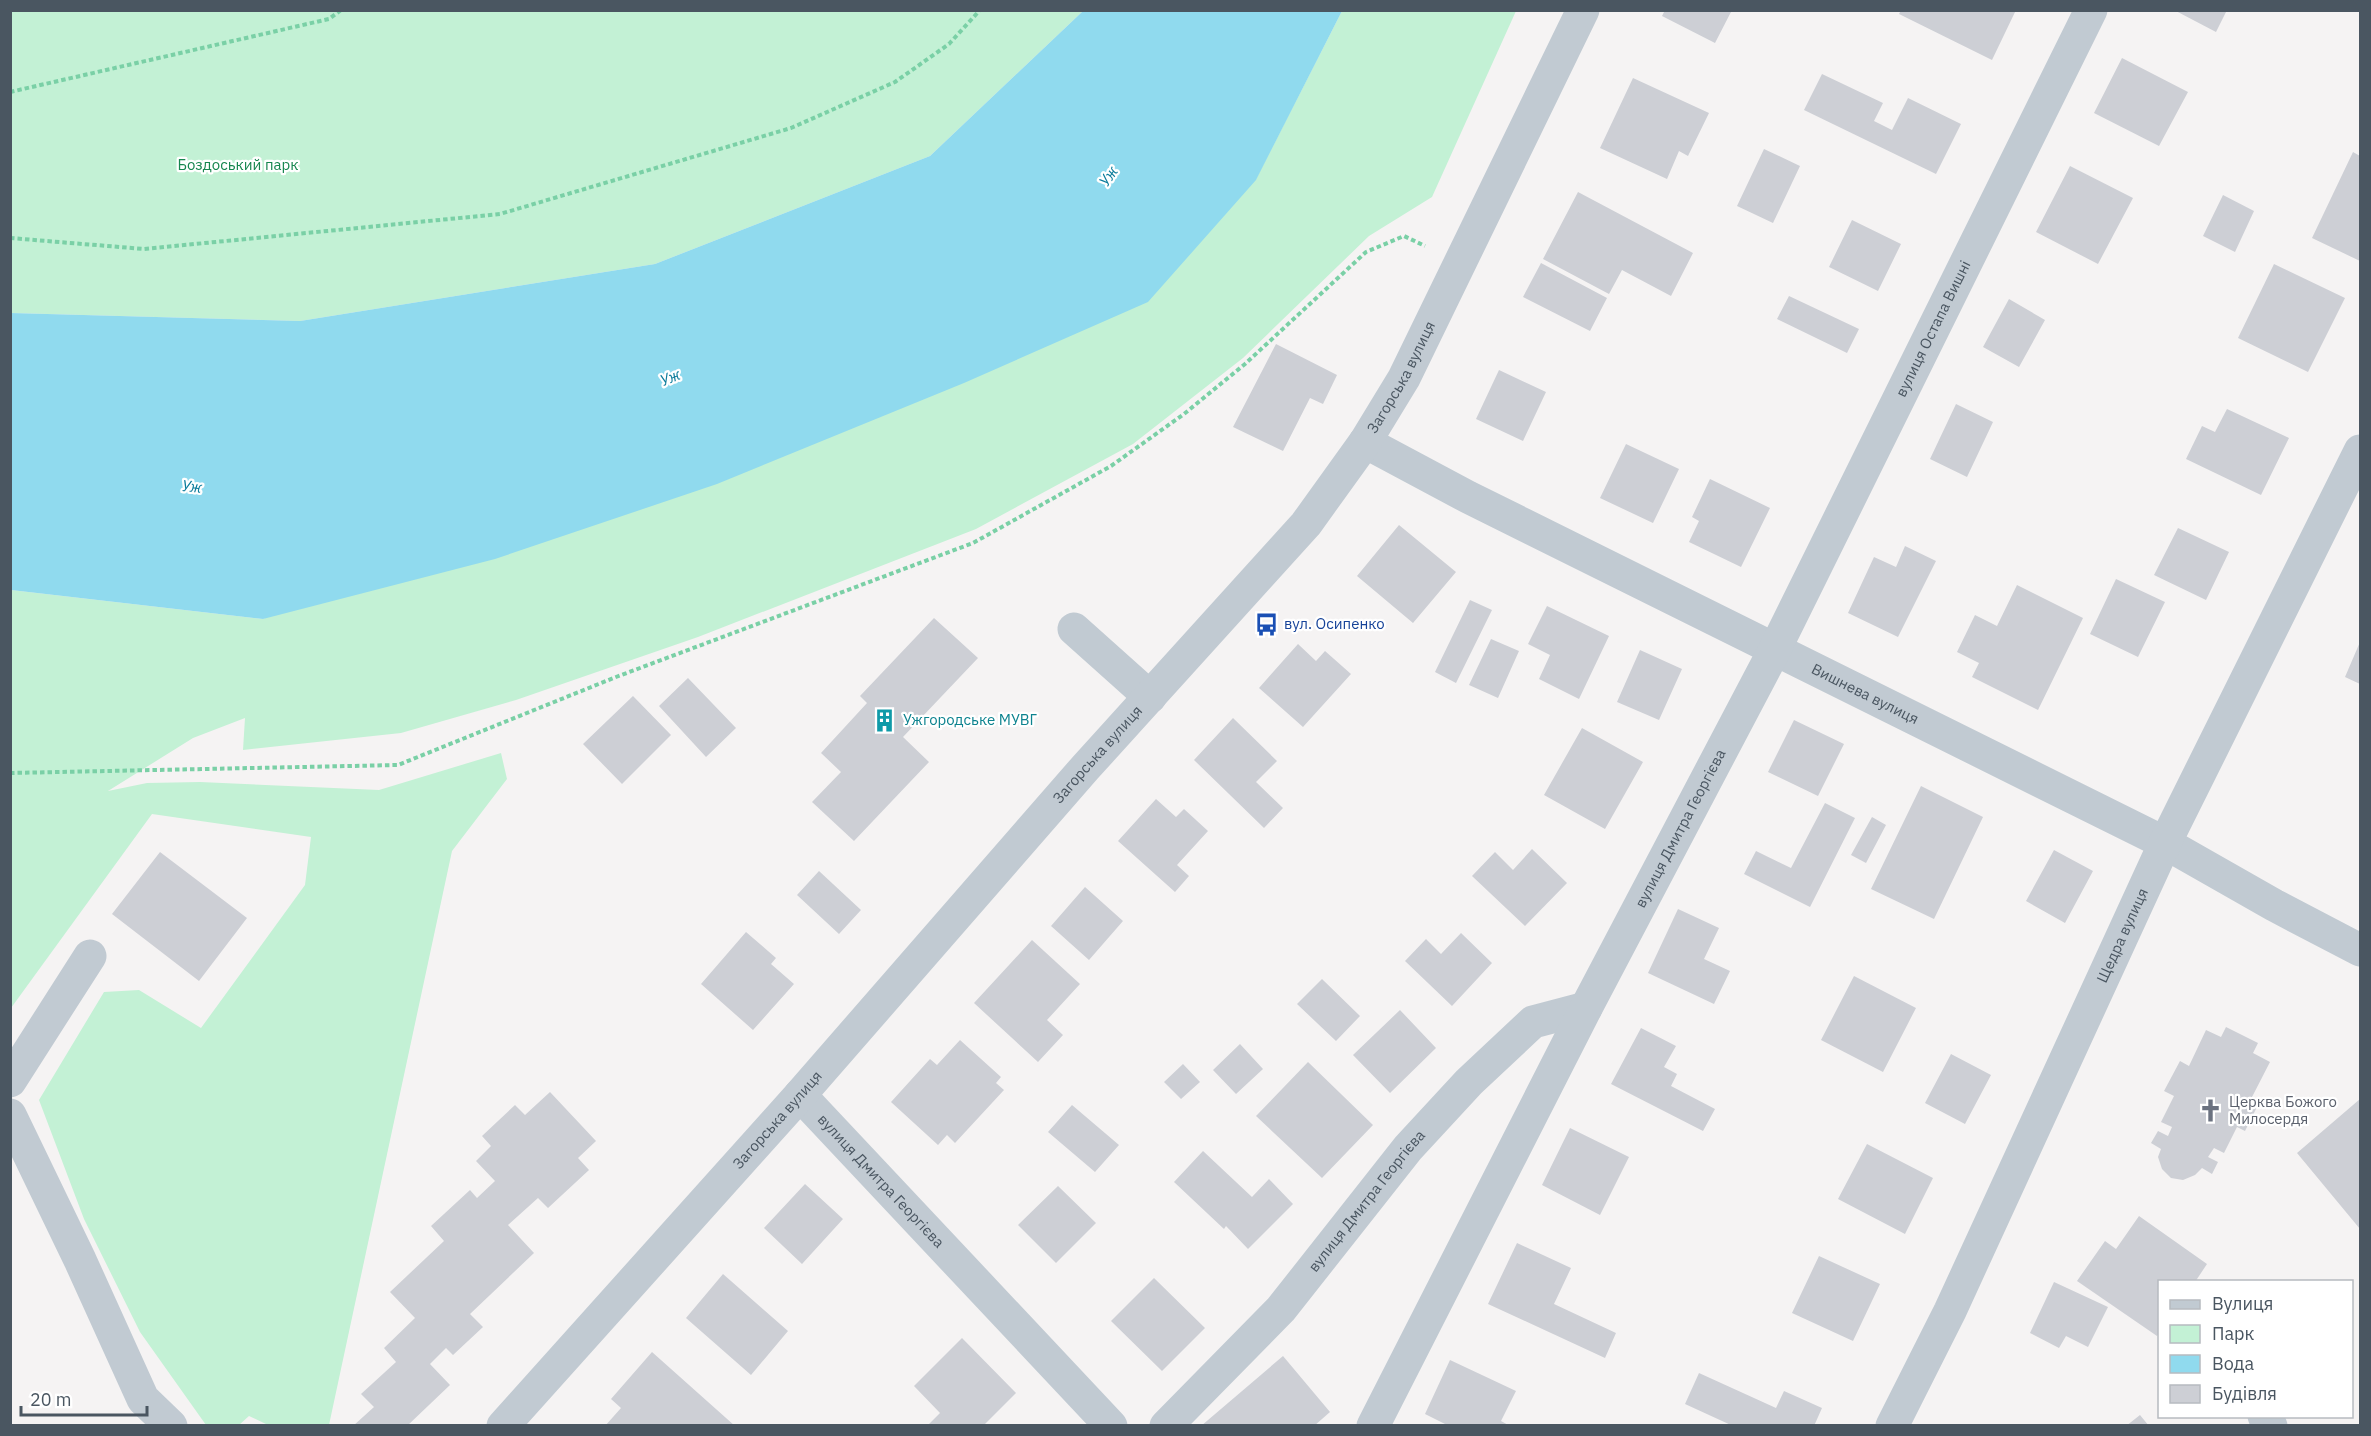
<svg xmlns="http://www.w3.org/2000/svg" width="2371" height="1436" viewBox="0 0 2371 1436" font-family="'IBM Plex Sans',sans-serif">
  <rect width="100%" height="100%" fill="#f5f3f3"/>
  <path fill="#c3f1d5" d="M11 11H1083L930 156 655 264 300 321 11 313Z
    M1342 11H1516L1432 197 1369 236 1243 358 1133 444 976 529 698 637 516 700 401 733 243 750 245 718 193 738 108 791 147 783 200 782 379 790 501 753 507 779 452 851 329 1425H268L249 1416 239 1425H206L140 1332 84 1219 39 1100 104 992 139 990 201 1028 305 885 311 837 152 814 11 1008V590L263 619 1256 179Z"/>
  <path fill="#90daee" d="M1083 11H1342L1256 180 1148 302 964 383 717 484 495 559 263 619 11 590V313L300 321 655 264 930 156Z"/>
  <path fill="#cdcfd5" d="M1665 10H1732L1715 43 1662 16Z
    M1901 10H2016L1992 60 1899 14Z
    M2174 10H2227L2216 32Z
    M2122 58 2188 92 2159 146 2094 113Z
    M1822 74 1883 103 1874 121 1892 130 1908 98 1961 124 1936 174 1804 110Z
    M1633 78 1709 113 1688 156 1679 151 1667 179 1600 148Z
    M1764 149 1800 166 1773 223 1737 206Z
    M2353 152 2360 156V261L2312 238Z
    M2070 166 2133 198 2098 264 2036 232Z
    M1578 192 1693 253 1671 296 1622 270 1609 294 1543 259Z
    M2223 195 2254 211 2235 252 2203 236Z
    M1852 220 1901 244 1878 291 1829 267Z
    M1541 263 1607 298 1590 331 1523 297Z
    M2274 264 2345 298 2308 372 2238 338Z
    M1789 296 1859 329 1847 353 1777 319Z
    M2009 299 2045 320 2019 367 1983 347Z
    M1276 344 1337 375 1323 404 1310 398 1283 451 1233 427Z
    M1499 370 1546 392 1523 441 1476 419Z
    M1956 404 1993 422 1967 477 1930 459Z
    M2227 409 2289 438 2261 495 2186 459 2202 426 2215 432Z
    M1626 444 1679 469 1653 523 1600 498Z
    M1710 479 1770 508 1741 567 1689 542 1699 521 1692 517Z
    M1399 525 1456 572 1413 623 1357 576Z
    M2178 528 2229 552 2206 600 2154 575Z
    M1905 546 1936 561 1898 637 1848 613 1874 557 1896 567Z
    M2116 579 2165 602 2138 657 2090 634Z
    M2017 585 2083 618 2038 710 1972 677 1979 663 1957 652 1975 615 1997 626Z
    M1470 600 1492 610 1456 683 1435 672Z
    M1547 606 1609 636 1579 699 1539 679 1550 655 1528 644Z
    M934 618 978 658 903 737 929 762 854 841 812 802 841 772 821 753 867 703 860 696Z
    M1491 639 1519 651 1498 698 1469 685Z
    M2360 642V684L2345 677Z
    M1298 644 1316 661 1325 651 1351 674 1303 727 1259 688Z
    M1640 650 1682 669 1659 720 1617 702Z
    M688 678 736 728 706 757 659 706Z
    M633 696 671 735 622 784 583 744Z
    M1233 718 1277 761 1256 782 1283 808 1264 828 1194 760Z
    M1794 720 1844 744 1818 796 1768 772Z
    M1582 728 1643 762 1605 829 1544 795Z
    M1921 786 1983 817 1934 919 1871 889Z
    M1156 799 1176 817 1184 809 1208 831 1177 865 1189 876 1175 892 1118 841Z
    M1825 803 1855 818 1810 907 1744 874 1756 851 1791 868Z
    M1872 817 1886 825 1866 863 1851 855Z
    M1532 849 1567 883 1525 926 1472 876 1495 852 1513 870Z
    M2054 850 2093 871 2065 923 2026 901Z
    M160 852 247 918 199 981 112 914Z
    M819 871 861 910 839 934 797 895Z
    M1085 887 1123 921 1089 960 1051 926Z
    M1678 909 1719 928 1704 959 1730 971 1714 1004 1648 973Z
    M746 932 776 958 771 964 794 984 753 1030 701 984Z
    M1461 933 1492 963 1452 1006 1405 961 1426 939 1441 954Z
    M1032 940 1080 984 1047 1020 1063 1035 1038 1062 974 1003Z
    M1854 976 1916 1008 1883 1072 1821 1040Z
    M1322 979 1360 1016 1336 1041 1297 1004Z
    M1400 1010 1436 1048 1390 1093 1353 1055Z
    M2226 1027 2258 1043 2253 1053 2270 1062 2252 1097 2260 1101 2245 1131 2237 1127 2224 1153 2214 1148 2208 1157 2218 1162 2212 1174 2202 1168 2195 1175 2183 1180 2171 1178 2162 1169 2158 1157 2161 1149 2151 1143 2158 1131 2168 1136 2172 1127 2161 1122 2174 1096 2164 1091 2180 1061 2189 1066 2206 1030 2221 1037Z
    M1641 1028 1676 1046 1664 1067 1677 1074 1671 1086 1715 1109 1703 1131 1611 1084Z
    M960 1040 1001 1077 996 1083 1004 1090 955 1143 947 1135 938 1145 891 1102 930 1059 937 1065Z
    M1240 1044 1263 1069 1236 1094 1213 1070Z
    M1951 1054 1991 1075 1965 1124 1925 1103Z
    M1308 1062 1373 1125 1322 1178 1256 1116Z
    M1183 1064 1200 1082 1181 1099 1164 1082Z
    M550 1092 596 1141 578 1158 589 1170 548 1208 538 1198 508 1225 534 1253 470 1314 483 1327 453 1355 446 1348 430 1364 450 1385 407 1426H353L374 1407 361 1394 396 1362 384 1348 415 1318 390 1292 444 1241 431 1226 470 1190 477 1198 495 1181 476 1161 491 1146 482 1136 515 1105 525 1115Z
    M2360 1099V1229L2297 1153Z
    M1072 1105 1119 1145 1095 1172 1048 1132Z
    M1570 1128 1629 1157 1600 1215 1542 1185Z
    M1867 1144 1933 1178 1905 1234 1838 1199Z
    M1203 1151 1252 1197 1269 1179 1293 1204 1248 1249 1226 1226 1224 1229 1174 1182Z
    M805 1184 843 1219 802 1264 764 1228Z
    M1058 1186 1096 1223 1056 1263 1018 1225Z
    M2139 1216 2207 1264 2195 1282H2160V1332L2157 1336 2077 1281 2105 1241 2116 1249Z
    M1517 1243 1571 1268 1554 1304 1616 1333 1605 1358 1488 1304Z
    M1819 1256 1880 1284 1853 1341 1792 1313Z
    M723 1274 788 1331 751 1375 686 1318Z
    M1154 1278 1205 1328 1162 1371 1111 1321Z
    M2054 1282 2108 1307 2088 1347 2066 1336 2059 1348 2030 1333Z
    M962 1338 1016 1393 983 1426H927L940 1413 914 1386Z
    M652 1352 735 1426H605L621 1408 611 1399Z
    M1283 1356 1330 1412 1314 1426H1201Z
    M1450 1360 1516 1391 1501 1421 1510 1426H1449L1425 1414Z
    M1699 1373 1776 1408 1784 1391 1822 1408 1814 1426H1733L1685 1404Z
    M2140 1415 2149 1426H2126Z"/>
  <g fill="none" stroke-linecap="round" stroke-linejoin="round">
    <path stroke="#7ad0a6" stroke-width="4" stroke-dasharray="4.5 3" stroke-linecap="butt" d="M10 92 329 19 341 10
      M10 238 144 249 500 214 791 128 895 82 949 44 980 10
      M10 773 398 765 616 677 973 543 1111 466 1184 414 1245 364 1366 252 1404 236 1425 246"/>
    <g stroke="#c1cad2" stroke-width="33">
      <path id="s1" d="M1365 442 1468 497 2165 843 2274 905 2360 950"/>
      <path d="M1074 629 1150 697"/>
      <path d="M10 1081 90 956"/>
      <path id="s2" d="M800 1095 1111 1426"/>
      <path d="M10 1115 80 1260 143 1399 171 1426"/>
      <path d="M2264 1416 2271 1426"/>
      <path id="s3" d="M503 1426 800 1095 1085 768 1306 524 1365 442 1404 378 1583 10"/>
      <path id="s4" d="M1166 1426 1281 1309 1408 1148 1469 1082 1533 1022 1586 1008"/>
      <path id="s5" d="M1373 1426 1586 1008 1775 649 2091 10"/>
      <path id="s6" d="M1892 1426 1950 1311 2165 843 2360 451"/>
    </g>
  </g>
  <defs>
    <symbol id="bus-bare" viewBox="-9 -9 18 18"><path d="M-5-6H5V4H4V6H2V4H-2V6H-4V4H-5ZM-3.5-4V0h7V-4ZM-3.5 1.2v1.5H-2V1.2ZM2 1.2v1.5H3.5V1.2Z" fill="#1a4fb4" stroke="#fff" stroke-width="2.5" paint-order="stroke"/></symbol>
    <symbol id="building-bare" viewBox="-9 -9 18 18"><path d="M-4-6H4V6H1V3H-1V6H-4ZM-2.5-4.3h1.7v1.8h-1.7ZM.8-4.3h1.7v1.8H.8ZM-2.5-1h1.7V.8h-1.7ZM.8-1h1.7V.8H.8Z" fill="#0f9aa8" stroke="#fff" stroke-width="2.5" paint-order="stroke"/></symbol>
    <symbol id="church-bare" viewBox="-9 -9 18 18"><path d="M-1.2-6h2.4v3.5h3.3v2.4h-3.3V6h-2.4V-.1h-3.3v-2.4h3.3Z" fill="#6b7280" stroke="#fff" stroke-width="2.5" paint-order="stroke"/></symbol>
  </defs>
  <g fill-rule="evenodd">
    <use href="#bus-bare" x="1250" y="608" width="33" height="33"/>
    <use href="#building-bare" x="868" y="704" width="33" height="33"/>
    <use href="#church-bare" x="2194" y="1094" width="33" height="33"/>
  </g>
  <g text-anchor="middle" stroke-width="4.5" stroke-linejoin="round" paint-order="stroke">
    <g font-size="15" fill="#17864f" stroke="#fff">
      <text x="238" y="170">Боздоський парк</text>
    </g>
    <g font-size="15" fill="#4a5661" stroke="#fff">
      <text dy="5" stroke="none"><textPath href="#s5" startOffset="1232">вулиця Остапа Вишні</textPath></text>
      <text dy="5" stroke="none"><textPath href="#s3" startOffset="1383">Загорська вулиця</textPath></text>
      <text dy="5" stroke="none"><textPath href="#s1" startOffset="560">Вишнева вулиця</textPath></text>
      <text dy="5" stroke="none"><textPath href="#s3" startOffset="897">Загорська вулиця</textPath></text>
      <text dy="5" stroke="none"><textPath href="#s5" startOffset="672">вулиця Дмитра Георгієва</textPath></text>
      <text dy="5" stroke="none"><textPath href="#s6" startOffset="542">Щедра вулиця</textPath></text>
      <text dy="5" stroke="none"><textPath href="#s3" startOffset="411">Загорська вулиця</textPath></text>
      <text dy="5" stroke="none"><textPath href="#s2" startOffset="118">вулиця Дмитра Георгієва</textPath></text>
      <text dy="5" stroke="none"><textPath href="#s4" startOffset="302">вулиця Дмитра Георгієва</textPath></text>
    </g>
    <g font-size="15" fill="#164399" stroke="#fff" text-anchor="start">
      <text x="1284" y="629">вул. Осипенко</text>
    </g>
    <g font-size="15" fill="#0d838f" stroke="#fff" text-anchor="start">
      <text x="903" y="725">Ужгородське МУВГ</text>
    </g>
    <g font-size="15" fill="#5b616d" stroke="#fff" text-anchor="start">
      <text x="2229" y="1107">Церква Божого<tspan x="2229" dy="17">Милосердя</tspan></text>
    </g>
    <g font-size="16" font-style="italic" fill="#0c7c9b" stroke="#fff">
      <text transform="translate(1108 176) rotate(-56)" y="6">Уж</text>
      <text transform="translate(670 377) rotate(-22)" y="6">Уж</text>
      <text transform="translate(192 486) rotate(6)" y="6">Уж</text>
    </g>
  </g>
  <rect width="2371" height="1436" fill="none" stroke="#4a5661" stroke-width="24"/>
  <rect x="2158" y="1280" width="195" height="138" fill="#ffffff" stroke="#b7bbc0" stroke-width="1.5"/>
  <rect x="2170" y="1300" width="30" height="9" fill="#c1cad2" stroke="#b7bbc0" stroke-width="1.5"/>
  <text x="2212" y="1310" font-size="18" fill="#4a5661">Вулиця</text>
  <rect x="2170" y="1325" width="30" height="18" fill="#c3f1d5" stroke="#b7bbc0" stroke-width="1.5"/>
  <text x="2212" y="1340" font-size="18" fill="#4a5661">Парк</text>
  <rect x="2170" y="1355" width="30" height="18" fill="#90daee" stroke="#b7bbc0" stroke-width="1.5"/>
  <text x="2212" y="1370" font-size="18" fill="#4a5661">Вода</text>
  <rect x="2170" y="1385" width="30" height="18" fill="#cdcfd5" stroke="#b7bbc0" stroke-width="1.5"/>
  <text x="2212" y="1400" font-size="18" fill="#4a5661">Будівля</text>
  <path d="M21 1406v9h126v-9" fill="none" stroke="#4a5661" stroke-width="3"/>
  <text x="30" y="1406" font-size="18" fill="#4a5661" stroke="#ffffff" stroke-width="4.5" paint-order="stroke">20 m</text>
</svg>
